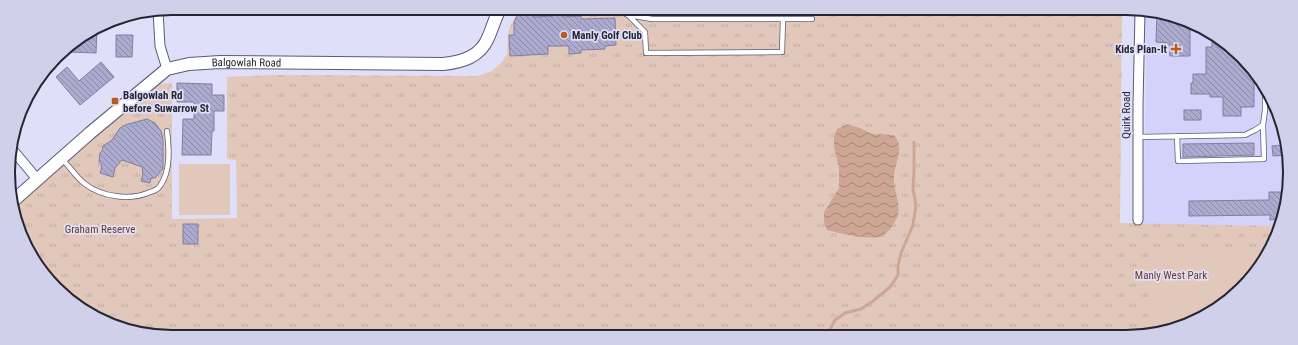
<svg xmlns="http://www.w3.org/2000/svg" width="1298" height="345" viewBox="0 0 1298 345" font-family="'Roboto Condensed',sans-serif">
  <defs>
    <pattern id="grass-tufts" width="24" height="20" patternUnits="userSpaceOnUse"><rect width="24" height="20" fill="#e2c8bb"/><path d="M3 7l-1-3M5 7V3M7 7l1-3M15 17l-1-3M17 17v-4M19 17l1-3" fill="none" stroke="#c2aca1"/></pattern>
    <pattern id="water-waves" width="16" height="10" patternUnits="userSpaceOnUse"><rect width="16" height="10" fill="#cda794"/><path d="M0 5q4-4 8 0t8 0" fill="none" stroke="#a68879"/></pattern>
    <pattern id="building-back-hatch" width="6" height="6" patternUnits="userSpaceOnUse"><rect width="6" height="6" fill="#acabcf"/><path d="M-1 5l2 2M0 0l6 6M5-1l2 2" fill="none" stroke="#8c8ba9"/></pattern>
  </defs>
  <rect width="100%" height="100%" fill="#dfdffa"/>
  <path fill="#d3d2fb" d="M1145 11H1157L1217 36 1262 81 1287 140V204L1279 226 1143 224 1146 67Z"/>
  <path fill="url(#grass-tufts)" d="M522 9 1122 11 1120 223 1279 226 1268 255 1234 296 1198 320 1147 336 141 334 90 315 42 273 17 225 14 208 137 101 160 84 172 83V219L237 218 236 160 227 159V77L272 75 477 76 492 71 502 62 507 54 508 32 515 17Z"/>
  <path fill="#e2c8bb" d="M179 164H230V215H179Z
    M1151 249H1266V257L1234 296 1198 320 1152 334Z"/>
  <path fill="url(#water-waves)" d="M847 124 860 128 872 134 894 135C906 149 894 162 894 178 893 190 901 202 898 215 898 217 895 221 894 223 891 229 887 233 882 236 871 241 838 233 827 230L824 222V212L839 188V168L834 147V137L837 129Z"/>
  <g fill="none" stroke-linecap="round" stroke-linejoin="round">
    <path stroke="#cda794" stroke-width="3" d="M827 335 835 320 845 313 861 309 873 301 890 287 898 275V266L901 253 913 225 916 205 913 189 914 170V142"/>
  </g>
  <path fill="url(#building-back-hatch)" stroke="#807f9e" d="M1157 11 1190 24V56H1170L1169 43 1156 42Z
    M562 13V17L581 16V19L615 18 616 45 605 46V49L581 50V53L569 54V46H548V54L510 56 509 35H514V22L518 14H533L534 17 553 16V14Z
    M97 28 96 53 70 52V45Z
    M1212 33 1217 36 1254 73V107H1241V116H1223V97H1210V94H1191V83H1193V74H1206V47H1212Z
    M116 35H133L132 57H116Z
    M101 62 114 77 80 105 56 77 67 67 79 81Z
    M177 83 212 84V95H224V111H214V131H212L211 155H182L183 119H194V102H177Z
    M1184 110H1201V120H1184Z
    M147 119 155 123 161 131 163 140V169L155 178H151L150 183 141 181 143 174 142 167 122 160 115 168 113 177 100 173 102 166 99 162 100 153 102 151 103 146 112 140 120 128 128 124Z
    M1254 143V155L1183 157V144Z
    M1287 145V155L1273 156 1272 146Z
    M1269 192H1286V206L1281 219 1270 220V215L1189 216V201L1269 200Z
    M183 224H198V244H183Z"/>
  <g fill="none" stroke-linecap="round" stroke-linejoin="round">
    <defs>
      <path id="lane" d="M617 9 628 15 652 19H812
        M628 15 645 32 646 53 782 52 783 19
        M1177 136 1178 161 1264 159 1263 125
        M1138 137 1245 135 1255 130 1263 125 1265 110V89
        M62 159C70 167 76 177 85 184 102 197 131 201 150 192 154 191 158 189 160 186 171 171 169 148 167 131"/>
      <path id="street" d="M158 11 160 46 167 69
        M12 149 37 179
        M1138 220V105L1140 11"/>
      <g id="secondary">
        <path id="s1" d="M13 201 90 133 167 69 189 64 220 62 443 64C462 62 480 57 488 38 492 29 495 18 500 9"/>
      </g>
    </defs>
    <use href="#lane" stroke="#5b5a77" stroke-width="6"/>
    <use href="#street" stroke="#5b5a77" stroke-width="11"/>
    <use href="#secondary" stroke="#5b5a77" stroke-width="14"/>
    <use href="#lane" stroke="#fff" stroke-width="4.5"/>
    <use href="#street" stroke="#fff" stroke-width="9"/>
    <use href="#secondary" stroke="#fff" stroke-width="12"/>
  </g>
  <g fill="#bc5a1d" stroke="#dfdffa" stroke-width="1.5">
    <circle cx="564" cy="35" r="4"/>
    <path d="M1174 43h4v4h4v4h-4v4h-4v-4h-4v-4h4z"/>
    <rect x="111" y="97" width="8" height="8" rx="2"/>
  </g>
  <g text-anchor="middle" stroke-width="3.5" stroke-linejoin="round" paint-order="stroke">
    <g font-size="11" font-weight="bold" fill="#272633" stroke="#dfdffa" text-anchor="start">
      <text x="572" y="39">Manly Golf Club</text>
      <text x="1167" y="53" text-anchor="end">Kids Plan-It</text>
      <text x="123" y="99">Balgowlah Rd<tspan x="123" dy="13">before Suwarrow St</tspan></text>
    </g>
    <g font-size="11" fill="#272633" stroke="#dfdffa">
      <text dy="4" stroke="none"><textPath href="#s1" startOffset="283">Balgowlah Road</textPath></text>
      <text transform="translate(1126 115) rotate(-90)" y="4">Quirk Road</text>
    </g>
    <g font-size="11" fill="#6d3b1f" stroke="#dfdffa">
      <text x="100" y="233">Graham Reserve</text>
      <text x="1171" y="279">Manly West Park</text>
    </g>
  </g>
  <path d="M0 0H1298V345H0ZM172 15H1126A157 157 0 0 1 1283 172V173A157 157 0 0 1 1126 330H172A157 157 0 0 1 15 173V172A157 157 0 0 1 172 15Z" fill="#d0d0ea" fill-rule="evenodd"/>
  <path fill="none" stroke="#272633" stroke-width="2" d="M172 15H1126A157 157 0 0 1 1283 172V173A157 157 0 0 1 1126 330H172A157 157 0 0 1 15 173V172A157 157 0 0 1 172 15Z"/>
</svg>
